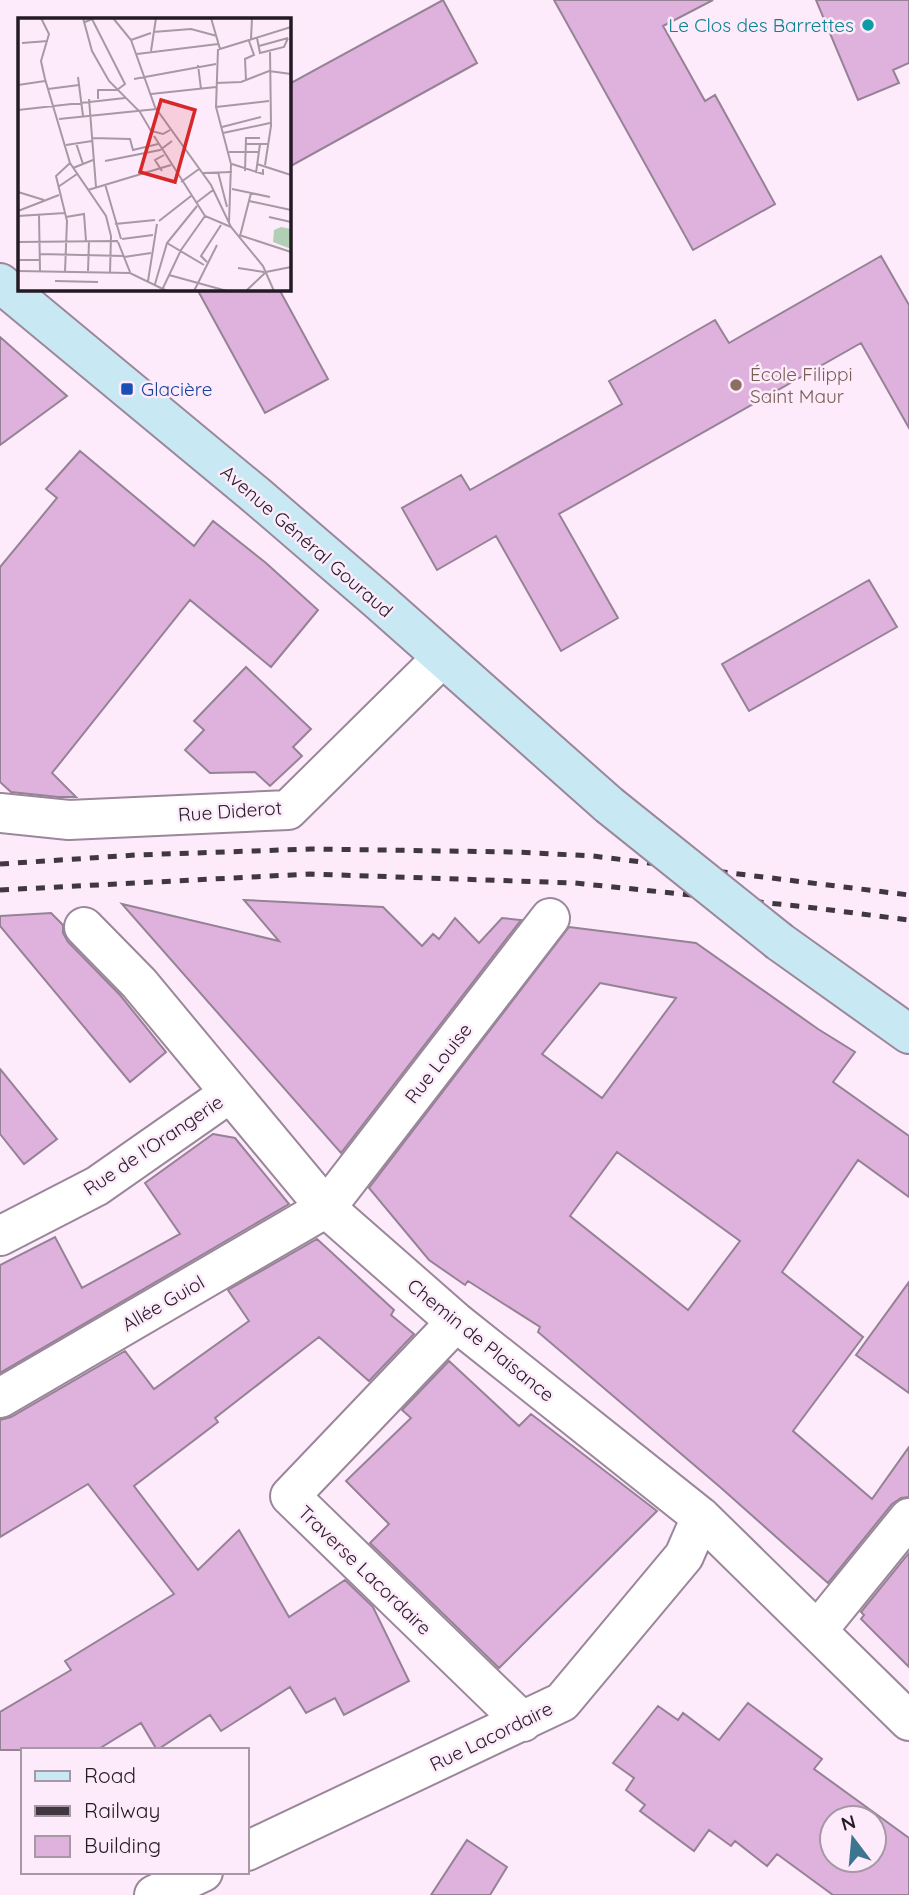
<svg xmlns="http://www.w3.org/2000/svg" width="909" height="1895" viewBox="0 0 909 1895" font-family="Quicksand,sans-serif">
  <rect width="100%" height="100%" fill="#fdebfc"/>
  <path fill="#deb2dd" stroke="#958295" stroke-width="2" fill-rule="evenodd" d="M443 0 477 63 289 167V84Z
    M554 0H713L663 26 705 101 715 95 775 204 693 250Z
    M816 0H909V63L893 70 899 83 858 100Z
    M881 256 909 305V428L861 343 559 514 618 618 561 651 496 536 437 570 402 508 461 475 470 490 622 404 609 381 715 320 729 343Z
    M197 289H279L328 379 265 413Z
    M0 337 67 396 0 445Z
    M80 451 194 546 213 521 266 563 318 610 271 667 190 600 52 773 76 797H58L11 792 0 782V567L57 498 46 489Z
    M869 580 897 627 749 711 722 664Z
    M246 667 311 729 293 747 302 756 270 786 255 772 210 773 185 750 204 730 194 721Z
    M244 900 383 907 422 946 433 934 439 939 455 918 479 943 502 918 521 920 341 1153 122 904 279 941Z
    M51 913 63 925V933L68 942 120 995 166 1052 130 1082 0 926V916Z
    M569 927 696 943 818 1029 855 1052 833 1082 909 1136V1197L858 1160 782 1272 863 1337 793 1431 872 1499 909 1447V1497L901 1498 892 1504 828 1583 720 1487 538 1332 540 1327 468 1281 465 1285 429 1260 369 1188ZM600 983 676 998 602 1098 542 1054ZM617 1152 740 1241 688 1310 570 1216Z
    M0 1069 57 1139 24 1164 0 1134Z
    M213 1134 235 1138 289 1204 0 1373V1265L55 1237 82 1288 180 1234 145 1183Z
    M317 1239 394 1310 391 1315 414 1334 369 1381 319 1337 215 1418 218 1422 134 1486 198 1570 239 1530 289 1617 345 1580 373 1607 409 1681 344 1715 335 1698 306 1713 290 1687 221 1731 210 1715 157 1750 141 1723 97 1750H0V1712L71 1670 65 1661 174 1594 88 1484 0 1537V1420L11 1417 125 1351 154 1389 249 1321 228 1290Z
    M909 1282V1393L856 1355Z
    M449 1361 519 1426 531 1414 657 1511 499 1668 370 1543 389 1524 346 1481 411 1418 402 1410Z
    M909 1553V1667L861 1619 864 1615 861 1612Z
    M748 1703 822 1759 814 1769 909 1838V1895H833L777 1854 767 1866 735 1841 731 1846 709 1830 694 1851 640 1811 645 1805 626 1790 634 1778 613 1763 658 1706 678 1720 683 1713 719 1740ZM832 1818H874V1860H832Z
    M467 1840 507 1867 490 1895H431Z"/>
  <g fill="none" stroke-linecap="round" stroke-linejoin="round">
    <defs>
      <path id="minor" d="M0 813 69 820 288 810 442 658
        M84 927 139 983 326 1208 456 1322 701 1517 909 1721
        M0 1236 97 1186 230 1093
        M456 1322 290 1496 523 1722
        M0 1398 326 1208 550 918
        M817 1631 909 1518
        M247 1851 562 1702 684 1556 701 1517
        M154 1895 203 1872"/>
      <path id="secondary" d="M0 283 257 496 379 601 609 805
        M780 942 909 1034"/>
    </defs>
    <use href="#minor" stroke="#9b879a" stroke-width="42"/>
    <use href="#secondary" stroke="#9b879a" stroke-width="42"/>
    <use href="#minor" stroke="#fff" stroke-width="38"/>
    <use href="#secondary" stroke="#c8e8f3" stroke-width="38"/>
    <path stroke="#403740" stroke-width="5" stroke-dasharray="9 9" stroke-linecap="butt" d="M0 864 136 855 311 849 516 852 593 856 909 895
      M0 890 310 874 575 883 807 907 909 920"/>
    <defs>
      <path id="secondary-bridge" d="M609 805 780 942"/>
    </defs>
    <use href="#secondary-bridge" stroke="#9b879a" stroke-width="42" stroke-linecap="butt"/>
    <use href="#secondary-bridge" stroke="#c8e8f3" stroke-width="38"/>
  </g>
  <circle fill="#0f9aa8" stroke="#fdebfc" stroke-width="2.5" cx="868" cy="25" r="7"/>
  <circle fill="#8d6e63" stroke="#fdebfc" stroke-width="2.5" cx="736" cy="385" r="7"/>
  <rect fill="#1a4fb4" stroke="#fdebfc" stroke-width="2.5" x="120" y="382" width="14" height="14" rx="3.5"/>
  <g text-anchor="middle" stroke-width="5" stroke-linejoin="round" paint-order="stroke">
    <g font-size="19" fill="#0d838f" stroke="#fdebfc" text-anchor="end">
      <text x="854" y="32">Le Clos des Barrettes</text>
    </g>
    <g font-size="19" fill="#785e54" stroke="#fdebfc" text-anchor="start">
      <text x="750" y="381">École Filippi<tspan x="750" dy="22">Saint Maur</tspan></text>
    </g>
    <g font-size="19" fill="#164399" stroke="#fdebfc" text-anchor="start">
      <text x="141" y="396">Glacière</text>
    </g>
    <g font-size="19" fill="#231b23" stroke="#fdebfc">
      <text transform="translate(307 541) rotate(41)" y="7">Avenue Général Gouraud</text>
      <text transform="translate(230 811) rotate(-4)" y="7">Rue Diderot</text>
      <text transform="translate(438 1063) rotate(-52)" y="7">Rue Louise</text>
      <text transform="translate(153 1145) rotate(-34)" y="7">Rue de l'Orangerie</text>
      <text transform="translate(163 1303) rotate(-30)" y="7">Allée Guiol</text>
      <text transform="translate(481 1340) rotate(39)" y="7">Chemin de Plaisance</text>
      <text transform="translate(365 1570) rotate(44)" y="7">Traverse Lacordaire</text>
      <text transform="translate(491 1736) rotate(-26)" y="7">Rue Lacordaire</text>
    </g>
  </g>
  <g transform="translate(18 18)">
    <rect width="273" height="273" fill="#fdebfc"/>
    <path d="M263 209 273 211V231L255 224 256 212Z" fill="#b0cfb5"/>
    <path fill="none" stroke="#a698a5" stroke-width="2" d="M23 0 31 16 23 43 27 61 52 145 88 198 93 218 92 255M65 0 74 33 91 63 122 94 133 113 145 116 152 112M95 0 113 22 137 89 193 167 213 209 245 248 256 273M193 0 202 31 273 9M67 4 74 1 107 66 99 72H80V81M135 14 173 11 199 18M239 20 242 35 266 29 270 20M233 21 234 0M113 22 133 15M4 25 30 23M241 28 270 20M200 31 198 89 213 146 211 205M133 33 138 0M119 36 200 26M180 47 183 71M60 59 65 98M116 61 198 46M228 62 227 41 236 37 231 23M198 65 223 64 251 53 273 56M0 67 27 63M30 71 61 67M133 76 198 69M71 81 78 169M198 89 251 83M0 92 107 80M41 101 139 91M204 109 243 99M205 115 252 105M136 118 187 198 213 209M74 120 112 121 115 132 140 126M58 125 65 146M228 126H251M48 127 74 123M211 134H241M87 143 142 132 154 123M214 146 245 156V151M239 146 273 157M247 147 253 108 252 32M55 150 75 142M144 153 137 142 146 137M227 153 228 120H242M200 154 209 189M185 155 214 154M238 155 242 126M163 164 181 151M87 166 103 221M40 169 59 156M214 171 252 179M70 172 153 147M0 174 26 182M231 183 273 192M178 185 195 172M0 193 41 177M21 197 22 253M0 198 47 195M48 199 66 196 68 223M251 199 273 204M141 203 173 178M97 206 137 202M221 217 273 234M222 218 233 175M104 221 135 217M0 224 100 223M100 224 112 254M149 225 186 247M22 236 106 238M106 239 133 235M0 242H22M189 244 183 238 203 207M220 250 246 254M0 253 112 255 149 273M70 253 71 223M47 254 49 203 38 158 52 145M151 257 209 273M37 263 80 264M130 263 139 206M137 266 149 225 179 188M145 270 163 232 187 198M176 273 199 227M228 273 248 254 273 249"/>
    <path fill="#d62828" fill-opacity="0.15" stroke="#d62828" stroke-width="3.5" d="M143 82 177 92 157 164 122 154Z"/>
    <rect width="273" height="273" fill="none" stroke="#231b23" stroke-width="3.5"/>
  </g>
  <rect x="21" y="1748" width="228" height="126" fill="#fdebfc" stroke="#a698a5" stroke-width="2"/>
  <rect x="35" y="1771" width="35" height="10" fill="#c8e8f3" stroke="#a698a5" stroke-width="2"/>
  <text x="84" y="1783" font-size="21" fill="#231b23">Road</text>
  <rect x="35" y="1806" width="35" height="10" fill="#403740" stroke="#a698a5" stroke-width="2"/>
  <text x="84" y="1818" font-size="21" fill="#231b23">Railway</text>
  <rect x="35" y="1836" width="35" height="21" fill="#deb2dd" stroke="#a698a5" stroke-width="2"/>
  <text x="84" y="1853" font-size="21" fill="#231b23">Building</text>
  <g transform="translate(853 1839) rotate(344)"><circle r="33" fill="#fdebfc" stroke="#a698a5" stroke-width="2"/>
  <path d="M0-5L12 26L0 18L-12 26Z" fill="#3c758f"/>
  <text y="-10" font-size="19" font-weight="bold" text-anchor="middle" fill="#231b23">N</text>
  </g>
</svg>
